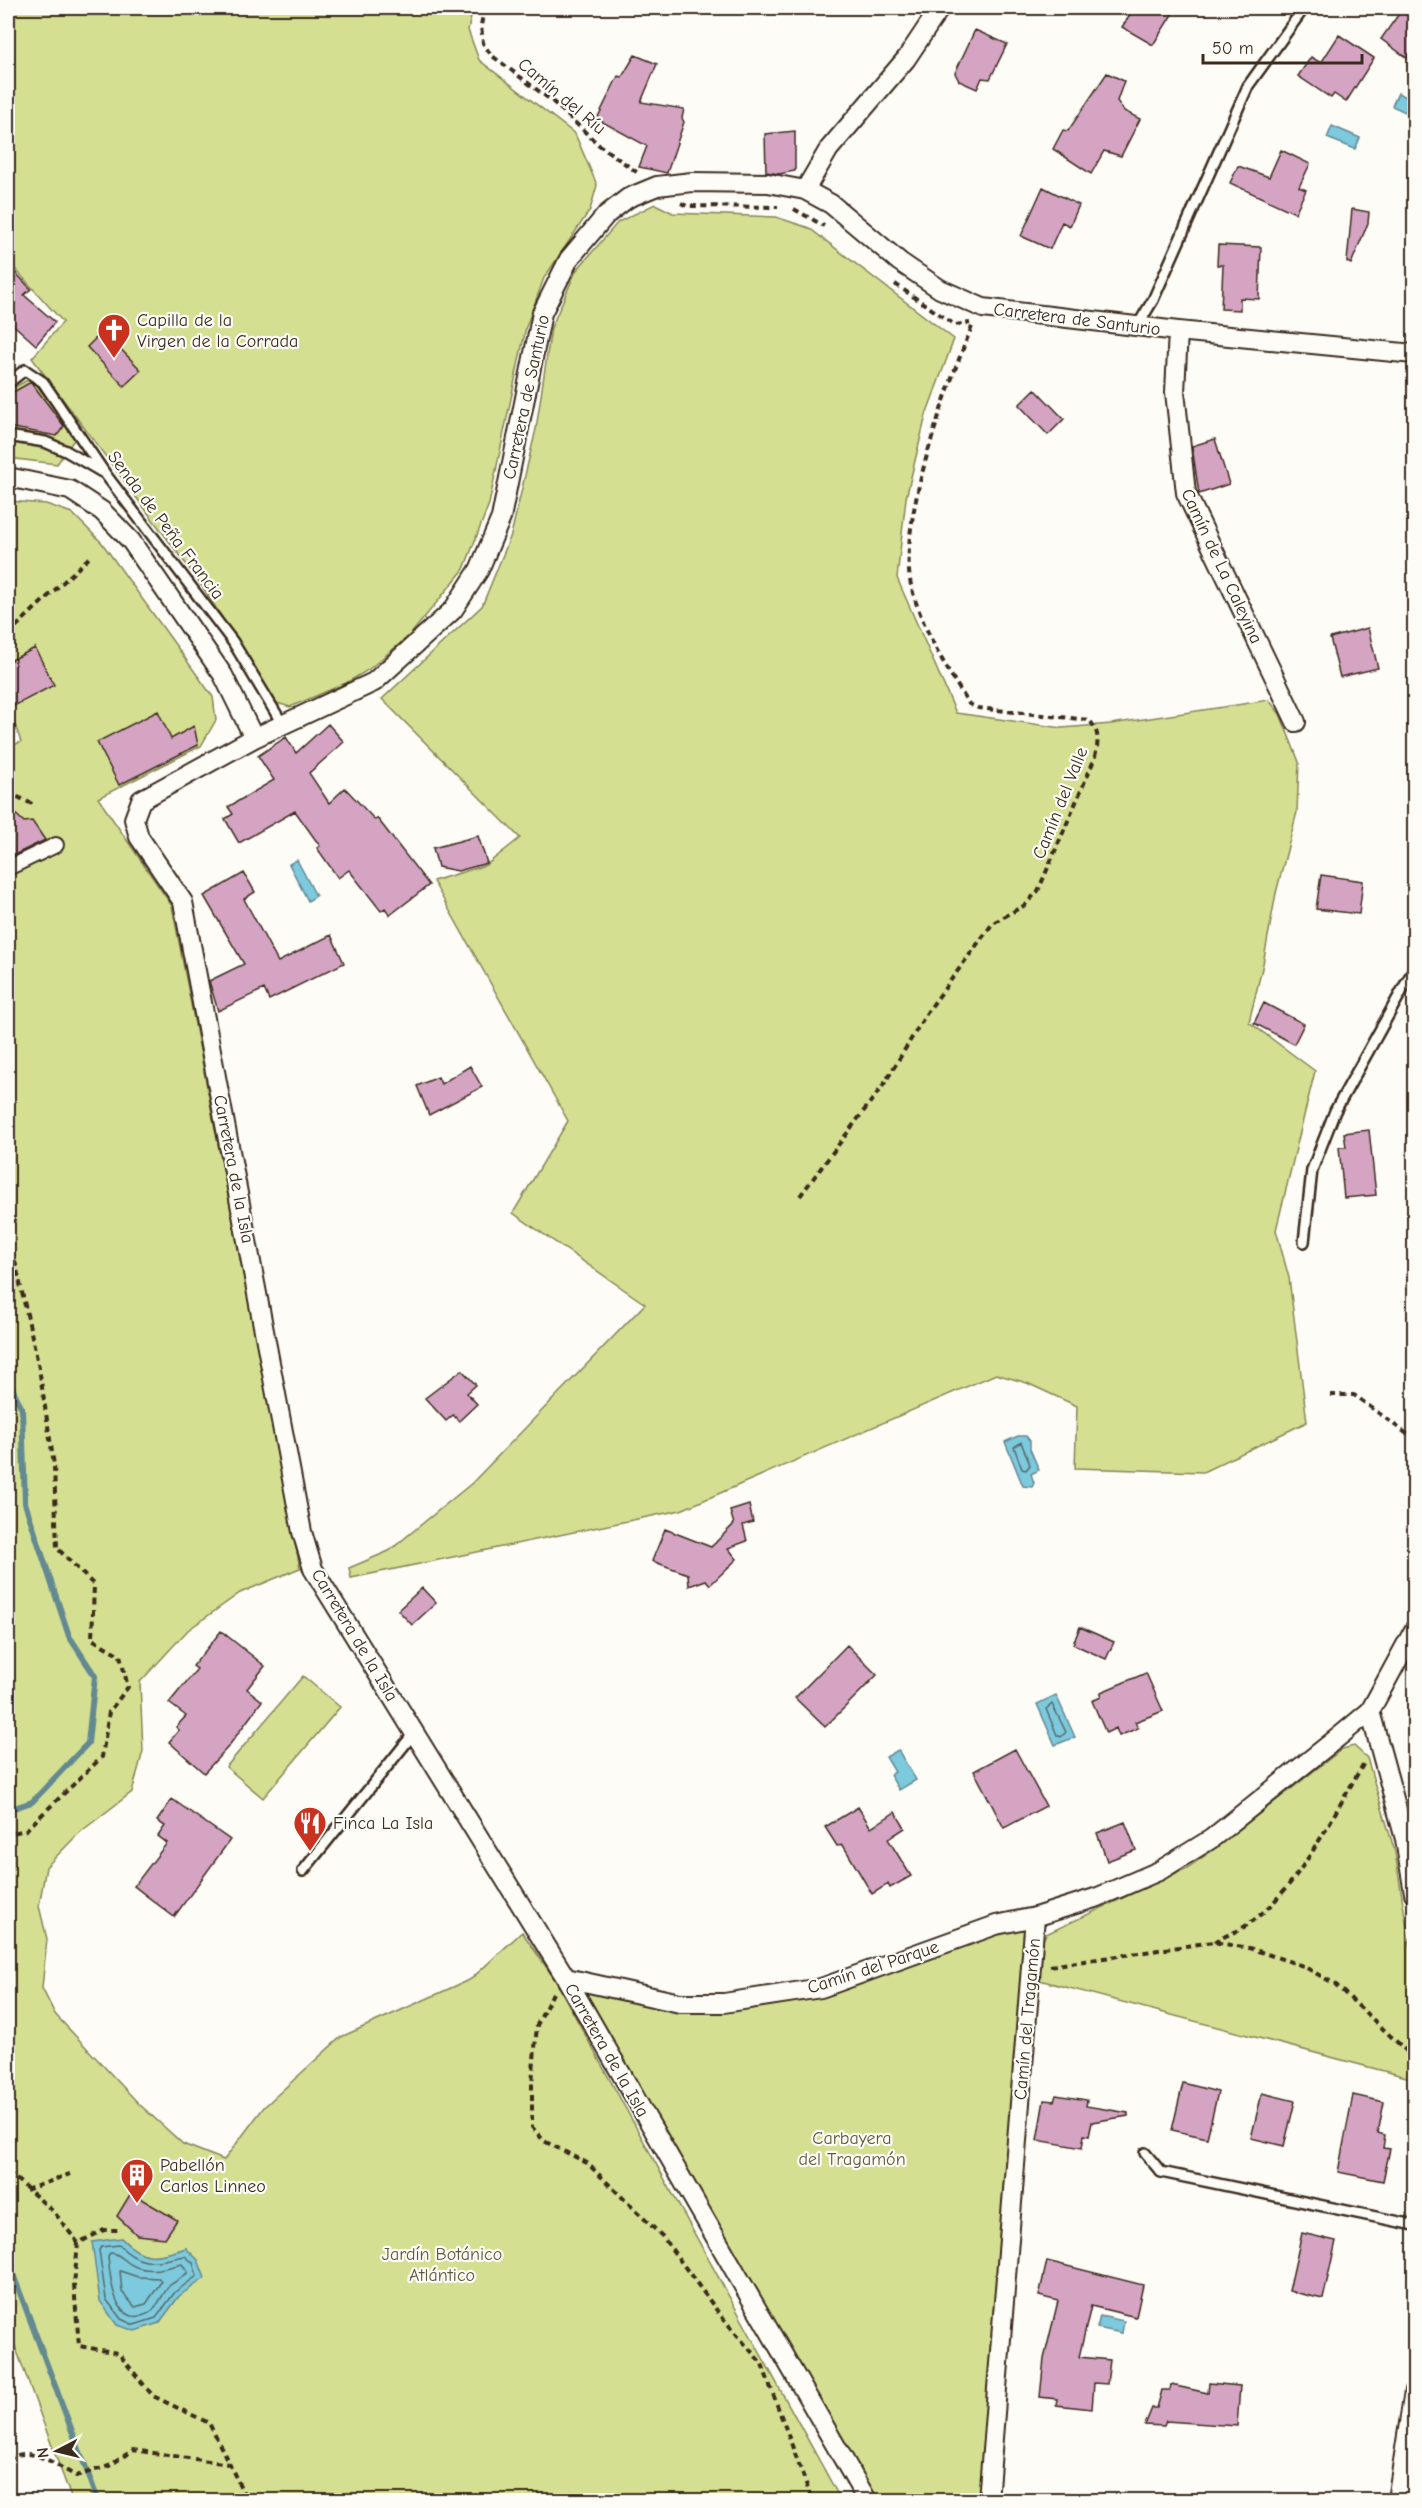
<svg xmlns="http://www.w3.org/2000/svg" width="1422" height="2508" viewBox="0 0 1422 2508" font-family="'Comic Neue',sans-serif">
  <rect width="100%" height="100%" fill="#fdfcf7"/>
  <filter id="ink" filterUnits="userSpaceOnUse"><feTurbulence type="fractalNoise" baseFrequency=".0167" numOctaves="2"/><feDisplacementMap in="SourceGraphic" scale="12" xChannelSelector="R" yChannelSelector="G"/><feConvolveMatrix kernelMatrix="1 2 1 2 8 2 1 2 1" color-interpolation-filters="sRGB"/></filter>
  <g filter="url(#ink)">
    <path fill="#d4df92" stroke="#888458" stroke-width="1.5" fill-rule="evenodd" d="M8 8H473L468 30 479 60 575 134 597 185 590 210 544 278 526 327 489 504 464 569 410 635 368 670 346 683 290 707 277 703 198 580 32 358 63 322 8 261Z
      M655 204 673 213 776 217 809 228 954 339 926 415 906 498 897 578 956 713 1062 728 1111 724 1269 700 1280 714 1299 762 1297 812 1276 893 1263 964 1249 1022 1315 1071 1276 1230 1289 1278 1307 1422 1203 1472 1075 1468 1077 1406 1027 1383 996 1374 681 1510 351 1578 349 1568 389 1551 472 1483 645 1304 513 1213 568 1121 433 881 486 865 520 838 382 699 482 606 511 535 536 429 551 328 576 271 618 222Z
      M31 378 76 437 57 464 8 458V391Z
      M8 501 46 504 72 513 102 543 213 697 216 720 201 746 98 798 172 906 300 1568 240 1593 188 1630 140 1682 143 1751 132 1792 79 1833 46 1867 39 1906 47 1939 42 1988 55 2014 139 2104 183 2144 224 2160 264 2107 341 2037 471 1979 522 1932 555 1980 841 2500H72L8 2327V747L21 742 13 719 8 721V693L14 690 35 648 8 662ZM121 2238C143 2261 157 2258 186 2248L179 2296 159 2323Z
      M303 1676 340 1707 263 1798 226 1767Z
      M1354 1746 1367 1758 1395 1852 1414 1974V2079L1039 1980 1043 1940 1046 1934 1187 1868 1213 1850 1342 1749Z
      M1035 1917 988 2500H867L566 1978 680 2003 821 1988Z"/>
    <path fill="#7dc9dd" stroke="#638991" stroke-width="1.5" d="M1398 93 1414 101V116L1392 106Z
      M1332 126 1360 138 1355 149 1327 138Z
      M297 860 316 896 308 901 289 864Z
      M1018 1436H1026L1030 1441V1449L1039 1470 1031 1474 1034 1483 1032 1487 1023 1486 1005 1442Z
      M1056 1695 1075 1737 1055 1745 1037 1704Z
      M898 1750 916 1780 899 1790 890 1775 895 1772 886 1757Z
      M121 2238C143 2261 157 2258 186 2248L198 2260 205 2278 179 2296 159 2323 135 2331 117 2325 100 2301 92 2242Z
      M1100 2316 1124 2321 1122 2333 1097 2328Z"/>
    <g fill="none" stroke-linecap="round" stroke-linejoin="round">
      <path stroke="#556a6a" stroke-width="1.5" d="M1021 1442 1030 1465 1026 1470 1022 1469 1014 1447Z
        M1052 1704 1066 1732 1061 1737 1057 1735 1046 1709Z
        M119 2245C143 2269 156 2261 185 2256L193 2263 197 2276 175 2292 156 2318 134 2325 121 2319 106 2299 99 2250 101 2247Z
        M110 2253C119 2252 126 2263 134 2266 149 2273 167 2268 182 2264L188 2272C183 2278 175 2281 169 2286 162 2294 158 2308 149 2313 114 2331 110 2277 108 2256Z
        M120 2271 138 2277 159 2278 161 2282 146 2304 135 2307 122 2292Z"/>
      <path stroke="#638991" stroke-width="6" d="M8 1379 22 1409 25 1503 69 1636 95 1676 88 1743 32 1802 8 1810
        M8 2261 98 2500"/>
    </g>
    <path fill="#d5a4c3" stroke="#3b2a1e" stroke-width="1.5" d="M1134 8H1176L1153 45 1122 27Z
      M1403 8H1414V63L1381 39Z
      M975 30 1007 44 990 79 982 78 977 89 959 81 955 73Z
      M1339 35 1374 58 1346 102 1334 94 1331 98 1298 76 1311 57 1321 63Z
      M635 55 657 64 641 102 684 109 682 118 684 122 667 173 639 167 647 146 597 119 618 76 622 77Z
      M1107 73 1124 81 1117 101 1124 111 1140 119 1121 156 1104 151 1091 174 1053 149 1063 130 1068 131Z
      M795 131V171L779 174 766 172 765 134Z
      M1281 150 1310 164 1299 187 1306 190 1295 213 1230 183 1238 166 1269 177Z
      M1043 187 1079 205 1070 226 1062 222 1050 249 1021 236Z
      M1352 209 1369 212 1368 223 1351 264 1347 262Z
      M1218 245 1261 247 1259 299 1240 298V310L1221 309 1223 265H1217Z
      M8 265 31 289 24 295 55 322 36 345 8 320Z
      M103 331 141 370 124 386 87 347Z
      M31 382 64 426 57 436 8 427V395Z
      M1035 389 1064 419 1048 435 1019 405Z
      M1215 439 1229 484 1199 494 1192 446Z
      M1368 628 1378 668 1340 677 1330 638Z
      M35 648 54 685 8 709V662Z
      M158 711 171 739 194 726 198 745 119 785 97 742Z
      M328 724 344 742 309 773 329 803 345 788 375 820 377 818 429 885 390 915 385 908 381 911 349 870 338 878 317 848 320 846 295 811 239 843 225 819 233 814 228 807 274 780 258 756 286 737 296 753Z
      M8 807 24 822 32 821 45 840 8 858Z
      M478 836 487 863 458 871 438 867 433 848Z
      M244 873 255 892 244 899 278 962 331 935 344 963 269 1000 264 989 218 1011 209 981 244 964 204 896Z
      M1321 875 1363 881 1359 914 1316 909Z
      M1264 1003 1304 1024 1294 1044 1254 1023Z
      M470 1066 482 1087 429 1115 417 1086 438 1077 441 1084Z
      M1369 1130 1376 1195 1344 1198 1339 1147H1346L1344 1133Z
      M462 1370 476 1385 467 1393 477 1404 459 1421 453 1415 446 1421 425 1398Z
      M749 1505 753 1522 743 1525 747 1541 728 1548 737 1559 710 1585 706 1580 689 1586 688 1574 652 1561 665 1529 711 1547 734 1524 730 1511Z
      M422 1588 436 1603 412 1625 398 1610Z
      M1080 1627 1114 1642 1106 1659 1073 1644Z
      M221 1631 265 1666 247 1689 262 1701 228 1747 204 1773 169 1742 179 1730 176 1727 186 1716 169 1703 197 1669 193 1666Z
      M847 1645 877 1675 825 1727 795 1698Z
      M1146 1673 1163 1711 1135 1722 1138 1728 1119 1736 1116 1728 1106 1733 1092 1701 1101 1697V1692Z
      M1015 1749 1046 1806 1004 1828 974 1771Z
      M172 1799 230 1840 174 1917 134 1886 167 1843 158 1836 165 1826 157 1821Z
      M858 1807 871 1828 895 1812 905 1828 888 1839 911 1876 890 1888 888 1884 872 1894 843 1845 837 1846 825 1827Z
      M1125 1822 1136 1850 1107 1861 1097 1833Z
      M1183 2083 1218 2092 1207 2138 1172 2130Z
      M1262 2093 1295 2101 1284 2146 1251 2138Z
      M1056 2095 1087 2100 1086 2106 1128 2113V2116L1092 2122 1089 2136 1084 2135 1082 2148 1037 2140 1044 2100 1054 2101Z
      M1353 2095 1384 2102 1378 2133 1385 2135 1383 2148 1390 2149 1383 2181 1338 2172Z
      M131 2193 177 2220 165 2238 137 2235 117 2216Z
      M1302 2233 1336 2241 1323 2299 1289 2291Z
      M1047 2261 1143 2285 1136 2317 1091 2306 1079 2357 1110 2360 1107 2384 1094 2383 1092 2409 1056 2405 1057 2399 1040 2397 1044 2359 1058 2301 1039 2296Z
      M1209 2383 1240 2386 1237 2426 1166 2421 1164 2426 1145 2425 1152 2408H1157L1162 2390H1170L1171 2385 1208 2393Z"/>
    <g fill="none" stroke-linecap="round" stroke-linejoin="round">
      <defs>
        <path id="service" d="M1138 325 1153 300 1248 86 1304 8
          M8 383 25 370 43 382 106 475 233 642 283 725
          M8 436 45 442 66 451 102 472
          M1304 1242 1312 1170 1335 1111 1414 969
          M303 1871 414 1733
          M1145 2153 1161 2172 1414 2225"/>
        <path id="pedestrian" d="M8 868 56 845"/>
        <path id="minor" d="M805 190 829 149 906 59 940 8
          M1178 331 1175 392 1186 493 1296 722
          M8 477 70 490 102 511 131 541 223 675 254 738
          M1370 1711 1405 1839 1414 1893
          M566 1978 680 2003H724L821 1988 996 1925 1035 1917 1098 1897 1159 1871 1211 1839 1341 1735 1370 1711 1414 1630
          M867 2500 566 1978 313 1569 302 1532 183 902 139 837 134 819 141 800 254 738 374 682 453 610 479 570 501 518 542 313 569 259 606 215 628 198 657 186 692 182 768 183 805 190 831 204 900 262 940 289 983 308 1178 331 1414 354
          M988 2500 1035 1917
          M1397 2500 1414 2391"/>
      </defs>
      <use href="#service" stroke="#3b2a1e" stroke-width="14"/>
      <use href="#pedestrian" stroke="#3b2a1e" stroke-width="18"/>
      <use href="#minor" stroke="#3b2a1e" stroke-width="22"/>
      <path stroke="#3b2a1e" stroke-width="4" stroke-dasharray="6 4.5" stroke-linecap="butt" d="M484 8 481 26 483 43 491 55 552 101 599 145 638 173
        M681 203 687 206 778 207
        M794 209 824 226
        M895 284 955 325 970 323
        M8 634 92 555
        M8 792 34 805
        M8 908V917
        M800 1196 884 1084 928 1011 993 923 1025 905 1038 891 1094 760C1098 745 1101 732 1089 720L978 708 969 704C946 668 921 627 911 585 897 523 948 384 973 324
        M8 1230 39 1368 54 1465 57 1548 94 1585 92 1639 120 1655 128 1687 109 1712 102 1757 26 1830 8 1834
        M1330 1395H1354L1414 1439
        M1214 1942C1224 1936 1237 1932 1247 1925 1299 1889 1332 1816 1364 1763
        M1050 1966 1213 1942 1249 1948 1303 1966 1335 1984 1414 2058
        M553 1993 537 2025 532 2083V2127L544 2141 587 2163 662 2236 721 2316 762 2364 812 2500
        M8 2172 54 2212 78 2243 104 2230H120
        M26 2190 70 2174
        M78 2243 74 2285 79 2346 118 2353 153 2396 209 2423 247 2500
        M8 2460C29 2443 57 2466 76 2476L109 2466 133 2450 229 2464"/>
      <use href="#service" stroke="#fdfcf7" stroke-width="9"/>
      <use href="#pedestrian" stroke="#fdfcf7" stroke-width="14"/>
      <use href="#minor" stroke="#fdfcf7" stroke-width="18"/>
    </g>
  </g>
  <defs>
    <symbol id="church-pin" viewBox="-11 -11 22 30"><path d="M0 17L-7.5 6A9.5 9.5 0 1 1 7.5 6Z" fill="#c8321e" stroke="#fdfcf7"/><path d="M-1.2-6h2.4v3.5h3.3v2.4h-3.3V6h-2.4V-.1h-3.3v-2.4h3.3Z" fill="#fff"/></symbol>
    <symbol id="restaurant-pin" viewBox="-11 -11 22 30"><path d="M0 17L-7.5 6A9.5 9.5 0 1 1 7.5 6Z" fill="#c8321e" stroke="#fdfcf7"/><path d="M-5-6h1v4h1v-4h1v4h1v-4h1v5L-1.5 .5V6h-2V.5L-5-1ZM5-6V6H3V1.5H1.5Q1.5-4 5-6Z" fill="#fff"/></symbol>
    <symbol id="building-pin" viewBox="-11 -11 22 30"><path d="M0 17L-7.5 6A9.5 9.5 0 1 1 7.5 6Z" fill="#c8321e" stroke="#fdfcf7"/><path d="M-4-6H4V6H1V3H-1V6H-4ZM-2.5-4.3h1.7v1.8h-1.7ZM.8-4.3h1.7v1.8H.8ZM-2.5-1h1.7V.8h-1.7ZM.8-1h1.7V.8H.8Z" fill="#fff"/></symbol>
  </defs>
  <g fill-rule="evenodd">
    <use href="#church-pin" x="95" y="311" width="38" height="52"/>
    <use href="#restaurant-pin" x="291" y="1804" width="38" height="52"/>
    <use href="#building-pin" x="118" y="2156" width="38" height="52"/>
  </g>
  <g text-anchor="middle" stroke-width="4.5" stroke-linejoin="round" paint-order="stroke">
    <g font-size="18" fill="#3b2a1e" stroke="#fdfcf7">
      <text transform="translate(562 96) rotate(40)" y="6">Camín del Ríu</text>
      <text transform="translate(1077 319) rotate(7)" y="6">Carretera de Santurio</text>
      <text transform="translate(526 397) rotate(-78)" y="6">Carretera de Santurio</text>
      <text transform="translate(166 525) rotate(53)" y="6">Senda de Peña Francia</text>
      <text transform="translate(1222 566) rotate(65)" y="6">Camín de La Caleyina</text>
      <text transform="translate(1060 803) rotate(-68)" y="6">Camín del Valle</text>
      <text transform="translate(234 1169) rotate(79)" y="6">Carretera de la Isla</text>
      <text transform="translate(355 1635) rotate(59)" y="6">Carretera de la Isla</text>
      <text transform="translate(873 1967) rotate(-18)" y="6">Camín del Parque</text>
      <text transform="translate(1027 2019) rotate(-85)" y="6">Camín del Tragamón</text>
      <text transform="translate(607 2050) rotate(60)" y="6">Carretera de la Isla</text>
    </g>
    <g font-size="18" fill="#3b2a1e" stroke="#fdfcf7" text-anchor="start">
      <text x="137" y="326">Capilla de la<tspan x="137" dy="21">Virgen de la Corrada</tspan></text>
      <text x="333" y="1829">Finca La Isla</text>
      <text x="160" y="2171">Pabellón<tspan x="160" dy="21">Carlos Linneo</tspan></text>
    </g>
    <g font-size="18" fill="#61573b" stroke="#fdfcf7">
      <text x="852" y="2144">Carbayera<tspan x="852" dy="21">del Tragamón</tspan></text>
      <text x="442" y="2260">Jardín Botánico<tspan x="442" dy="21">Atlántico</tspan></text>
    </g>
  </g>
  <rect width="1422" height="2508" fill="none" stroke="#fdfcf7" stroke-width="30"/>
  <rect x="15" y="15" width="1392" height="2478" fill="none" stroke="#3b2a1e" stroke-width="2" filter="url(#ink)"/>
  <g transform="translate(57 2451) rotate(263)" stroke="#fdfcf7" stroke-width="4.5" paint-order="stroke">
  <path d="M0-4.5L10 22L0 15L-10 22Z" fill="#3b2a1e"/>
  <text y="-9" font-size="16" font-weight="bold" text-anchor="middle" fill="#3b2a1e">N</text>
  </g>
  <path d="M1203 54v9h159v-9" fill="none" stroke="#3b2a1e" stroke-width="3"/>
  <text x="1212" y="54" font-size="18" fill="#3b2a1e" stroke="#fdfcf7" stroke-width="4.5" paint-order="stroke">50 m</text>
</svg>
